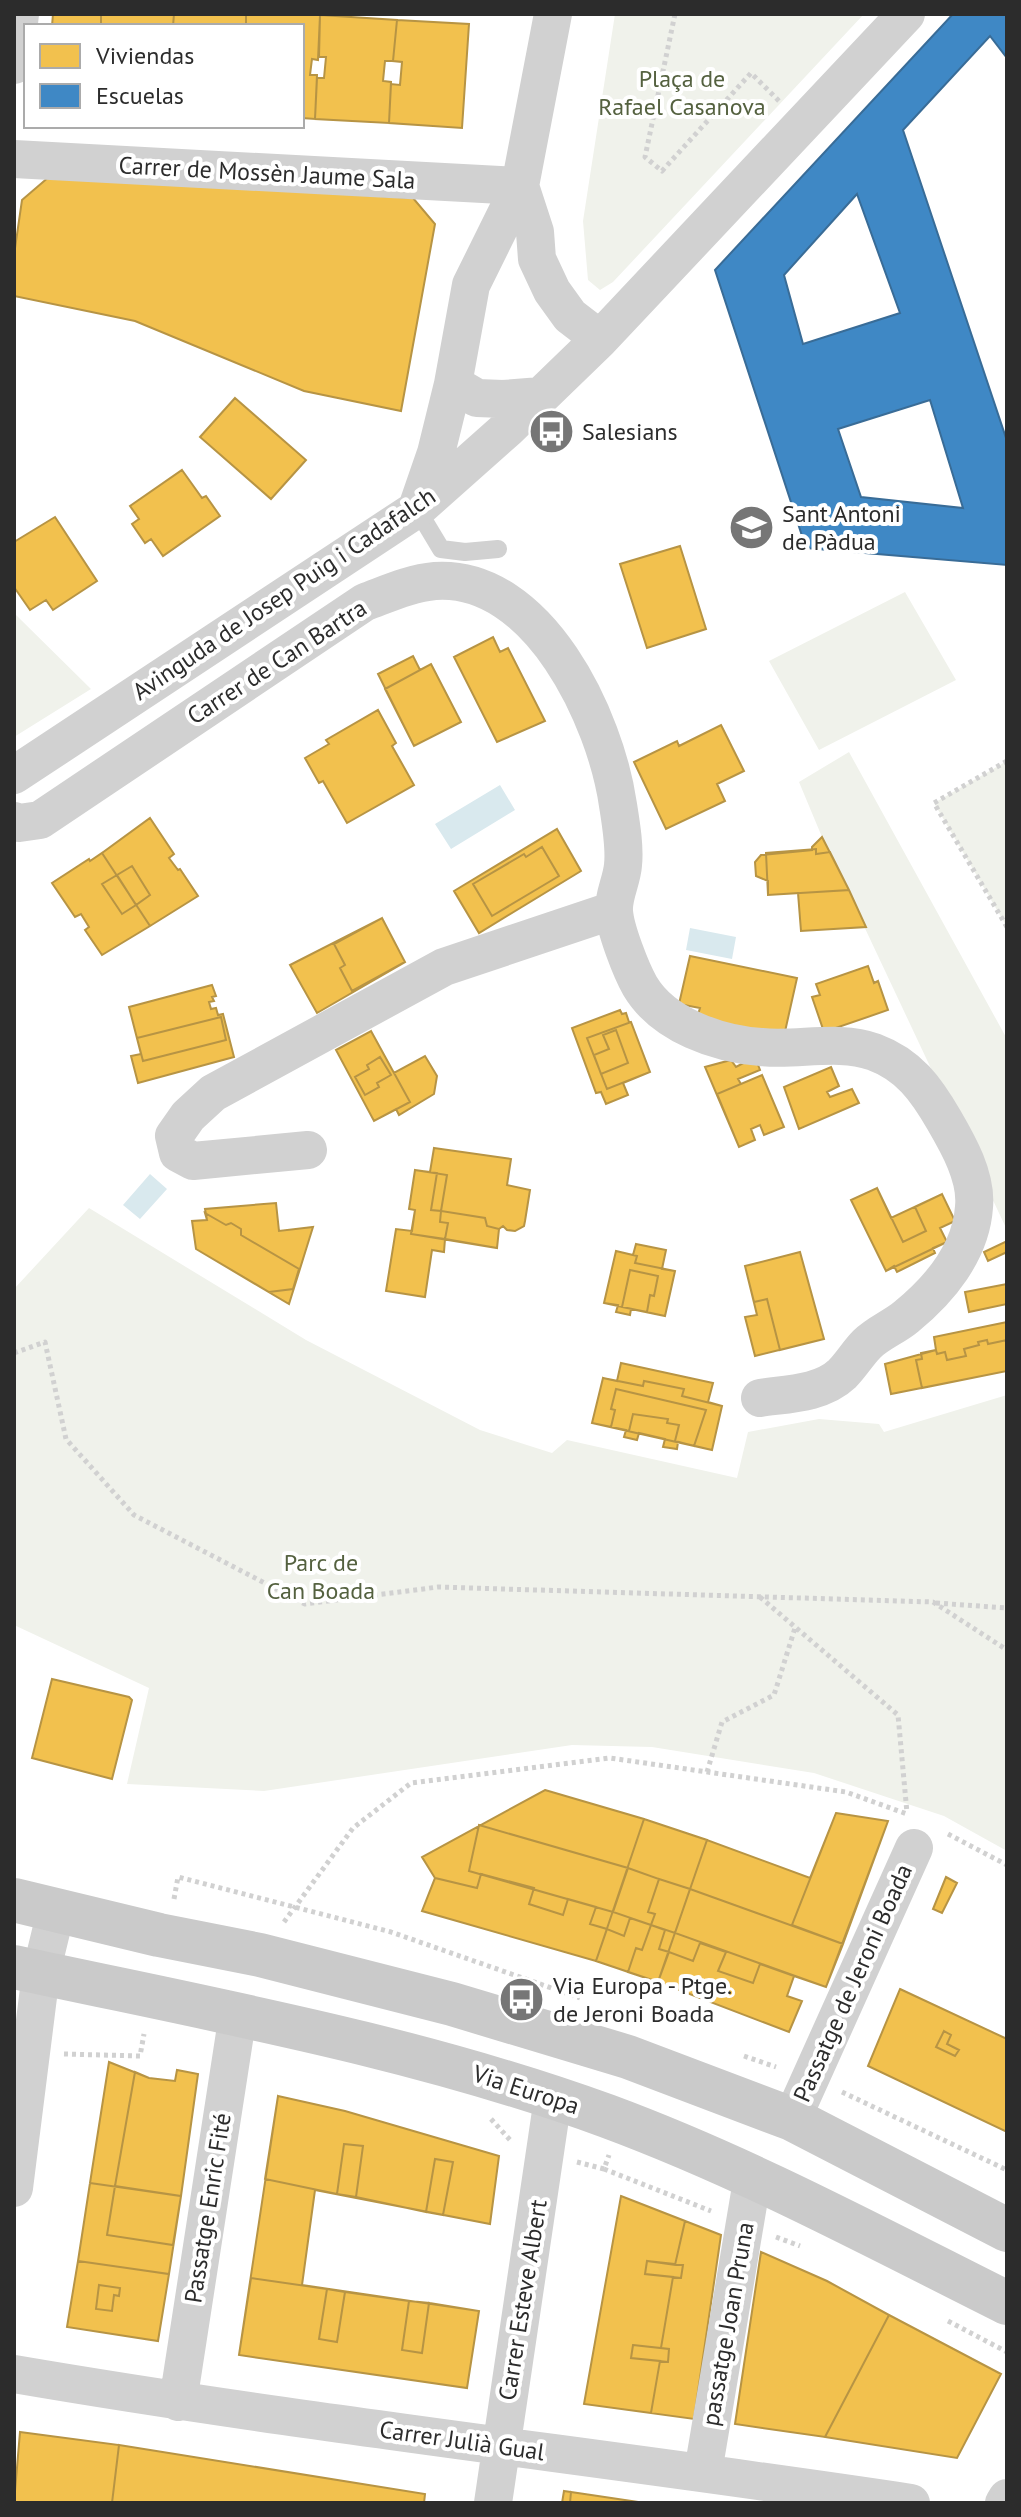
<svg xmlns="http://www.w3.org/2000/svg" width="1021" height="2517" viewBox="0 0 1021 2517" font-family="'PT Sans',sans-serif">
  <rect width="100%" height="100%" fill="#fff"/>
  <path fill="#f0f2eb" d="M615 14H864L613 282 600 290 588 280 583 221Z
    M905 592 956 680 819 750 769 661Z
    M14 613 91 689 14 737Z
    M849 752 1007 1039V1230L822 837 799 782Z
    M1007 761V927L934 803Z
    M89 1208 306 1340 480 1430 552 1453 567 1440 737 1478 748 1432 819 1419 879 1424 884 1432 1007 1395V1851L944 1816 814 1773 652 1747 572 1745 264 1791 127 1784 149 1688 14 1625V1289Z"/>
  <path fill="#d9e9ee" d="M500 785 515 810 451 849 435 824Z
    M690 928 736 937 732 959 686 950Z
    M150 1174 167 1189 140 1219 123 1205Z"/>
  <path fill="#f2c14e" stroke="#b79444" stroke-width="2" d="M53 14H101V26H52Z
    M101 14H174L173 26H101Z
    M174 14H246V26H173Z
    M246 14 320 15 318 60 312 59 310 75H317L315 119 302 118V26H246Z
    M320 15 397 20 393 61H385L383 81 391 82 389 123 315 119 317 78H324L326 57H319Z
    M397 20 469 24 462 128 389 123 391 84 400 85 402 62 393 61Z
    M50 176 413 198 435 224 401 411 304 391 135 321 14 296V255L22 200Z
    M235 398 306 460 271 499 200 437Z
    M182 470 202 498 206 496 220 516 163 556 151 539 145 543 132 524 139 519 130 506Z
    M55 517 97 581 53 610 46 600 30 610 14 587V542Z
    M680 546 706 629 647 648 620 564Z
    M493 637 500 652 508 648 545 721 497 742 454 657Z
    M413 656 420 670 431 664 461 722 414 746 378 674Z
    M431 664 461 722 414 746 385 689Z
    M378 710 396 743 392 746 414 785 347 823 323 781 319 783 305 758 329 744 326 740Z
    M721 725 744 771 717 784 725 801 666 829 634 762 677 741 679 746Z
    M150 818 174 854 169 858 178 870 180 869 198 896 150 926 102 853Z
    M557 829 581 871 479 933 454 891Z
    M822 837 849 890 866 927 801 931 798 893 768 895V881L756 876 755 862 761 855 812 850V847Z
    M542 847 559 876 492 916 473 884 524 854 526 857Z
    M816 849V854L830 852 849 890 768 895 766 853Z
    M102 853 150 926 102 955 85 930 89 927 81 914 75 917 52 883 89 859 90 861Z
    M132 866 150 895 136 905 117 875Z
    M117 875 136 905 122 914 102 884Z
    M382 918 405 962 352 991 340 968 345 965 334 944Z
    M382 918 405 962 317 1013 290 965Z
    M690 956 797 978 784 1036 697 1018 700 1008 679 1004Z
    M868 966 874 983 878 981 888 1010 824 1032 812 997 820 995 816 984Z
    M212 985 216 996 212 997 214 1001 209 1002 211 1009 216 1008 218 1015 223 1014 234 1057 138 1083 131 1056 141 1054 129 1007Z
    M620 1010 622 1014 626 1013 629 1022H631L650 1072 623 1083 628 1095 606 1104 601 1092 596 1093 572 1028Z
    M221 1017 226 1040 143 1061 137 1038Z
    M631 1022 650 1072 607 1089 587 1038Z
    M616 1030 628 1063 601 1074 594 1055 609 1049 603 1035Z
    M371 1031 410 1102 374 1121 336 1050Z
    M371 1031 394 1073 425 1056 437 1076 434 1094 399 1115 396 1109 374 1121 336 1050Z
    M380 1057 391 1075 377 1083 379 1087 365 1095 355 1077 369 1069 367 1065Z
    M755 1057 760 1070 738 1079 741 1084 762 1075 784 1127 764 1135 760 1125 751 1129 755 1140 739 1147 705 1067 731 1060 736 1067Z
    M831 1067 839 1086 827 1092 830 1097 852 1089 859 1103 799 1129 784 1087Z
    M762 1075 784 1127 764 1135 760 1125 751 1129 755 1140 739 1147 717 1094Z
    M434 1148 511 1159 507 1185 530 1190 525 1221 524 1226 515 1231 507 1230 503 1226 499 1229 497 1248 445 1239 444 1252 432 1250 425 1297 386 1291 396 1229 412 1231 415 1210 409 1209 415 1170 430 1172Z
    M415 1170 437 1173 431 1210 441 1211 440 1222 448 1223 445 1239 411 1234 415 1210 409 1209Z
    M415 1170 447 1175 441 1211 485 1218 487 1226 499 1229 497 1248 411 1234 415 1210 409 1209Z
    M877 1188 903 1242 926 1231 915 1207 942 1194 955 1221 940 1228 947 1242 886 1271 851 1200Z
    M877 1188 891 1218 942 1194 955 1221 940 1228 947 1242 933 1248 935 1253 897 1272 894 1266 886 1271 851 1200Z
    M276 1203 279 1231 313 1227 289 1304 196 1249 192 1221 207 1220 205 1209Z
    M205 1213 226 1225 231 1223 241 1229V1235L299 1269 293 1289 269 1292 196 1249 192 1221 207 1220Z
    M1007 1241V1252L988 1261 984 1252Z
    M636 1244 666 1250 662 1269 675 1271 665 1316 631 1309 630 1315 616 1312 618 1305 604 1303 616 1251 633 1255Z
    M616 1251 637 1256 635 1263 675 1271 665 1316 604 1303Z
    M800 1252 824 1339 780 1350 767 1299 754 1302 745 1266Z
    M800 1252 824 1339 755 1356 745 1317 757 1315 745 1266Z
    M630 1270 658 1276 654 1296 650 1295 647 1312 622 1307Z
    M1007 1284V1304L969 1312 965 1292Z
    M1007 1322V1371L891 1394 885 1364 936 1350 934 1337Z
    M987 1340 988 1344 1007 1340V1371L922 1388 916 1360 922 1359 921 1353 936 1350 937 1354 945 1352 947 1360 966 1356 964 1349 979 1345 978 1342Z
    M621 1363 713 1383 708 1402 722 1406 712 1450 678 1442 677 1449 663 1447 665 1439 639 1433 637 1440 624 1437 626 1430 592 1423 603 1378 617 1381Z
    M603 1378 643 1386 644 1381 684 1389 682 1396 722 1406 712 1450 592 1423Z
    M616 1389 706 1410 694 1446 675 1441 679 1425 667 1423 668 1419 633 1414 629 1431 611 1427 615 1410 611 1409Z
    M52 1679 129 1697 132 1700 112 1779 32 1758Z
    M545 1790 644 1819 596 1961 422 1911 435 1878 422 1857Z
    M836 1813 888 1821 843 1944 792 1925Z
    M836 1813 888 1821 826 1987 794 1976 787 1996 802 2001 789 2032 658 1982 707 1840 810 1878Z
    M644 1819 707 1840 658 1982 596 1961Z
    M479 1825 628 1868 613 1912 469 1871Z
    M628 1868 659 1879 648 1912 655 1914 651 1925 613 1912Z
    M481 1874 534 1888 529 1904 563 1915 568 1899 596 1907 590 1924 607 1929 596 1961 422 1911 435 1878 477 1888Z
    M946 1877 957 1883 942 1913 933 1909Z
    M659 1879 690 1889 675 1933 651 1925 655 1914 648 1912Z
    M690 1889 843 1944 826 1987 675 1933Z
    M630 1918 651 1925 642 1950 636 1948 628 1972 596 1961 607 1929 624 1936Z
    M651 1925 665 1930 659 1949 669 1952 658 1982 628 1972 636 1948 642 1950Z
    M700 1943 726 1952 718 1971 753 1983 760 1964 794 1976 787 1996 802 2001 789 2032 658 1982 669 1952 693 1961Z
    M900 1989 1007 2039V2132L868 2066Z
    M944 2031 951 2035 947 2044 959 2050 955 2056 936 2047Z
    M109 2062 149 2078 175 2081 177 2070 198 2074 181 2196 90 2183Z
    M177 2070 198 2074 181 2196 115 2186 135 2072 149 2078 175 2081Z
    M278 2096 345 2111 499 2156 490 2224 315 2190 302 2285 479 2311 467 2388 239 2355Z
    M278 2096 345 2111 499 2156 490 2224 443 2215 453 2162 435 2159 426 2212 356 2197 363 2146 344 2144 337 2194 265 2179Z
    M344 2144 363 2146 356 2197 337 2194Z
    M435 2159 453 2162 443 2215 426 2212Z
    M90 2183 181 2196 169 2274 78 2261Z
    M115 2186 181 2196 173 2245 107 2235Z
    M621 2196 721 2235 694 2419 584 2404Z
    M621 2196 685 2221 675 2265 647 2261 645 2274 673 2277 661 2348 633 2345 631 2358 660 2361 651 2413 584 2404Z
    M761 2252 827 2281 889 2315 825 2437 735 2424Z
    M78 2261 169 2274 158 2341 67 2327Z
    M647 2261 683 2265 681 2278 645 2274Z
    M251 2278 327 2289 319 2339 337 2342 345 2292 409 2301 402 2350 422 2353 429 2303 479 2311 467 2388 239 2355Z
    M99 2285 120 2288 119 2296 114 2295 112 2311 96 2309Z
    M327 2289 345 2292 337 2342 319 2339Z
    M409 2301 429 2303 422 2353 402 2350Z
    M889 2315 1001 2374 957 2458 825 2437Z
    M633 2345 669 2349 668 2362 631 2358Z
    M20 2432 119 2445 112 2503H14Z
    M119 2445 425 2494 424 2503H112Z
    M564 2491 571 2492 645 2503H562Z
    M571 2492 645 2503H570Z"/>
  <path fill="#3f88c5" stroke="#396c97" stroke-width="2" fill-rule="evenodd" d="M953 14H1007V58L990 36 903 130 1007 441V565L806 548 715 270ZM857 194 900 313 803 344 784 275ZM930 400 963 508 861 497 838 429Z"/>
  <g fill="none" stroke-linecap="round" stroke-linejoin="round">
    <path stroke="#d1d1d1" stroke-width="5" stroke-dasharray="4 4" stroke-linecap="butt" d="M675 14 645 157 662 171 751 73 779 101
      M1007 761 934 803 1007 927
      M14 1353 45 1342 66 1439 134 1515 305 1604 438 1587 933 1602 1007 1650
      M760 1597 898 1715 907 1813
      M936 1603 1007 1608
      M707 1772 722 1722 774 1695 795 1628
      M948 1834 1007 1865
      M174 1899 178 1877 391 1932 580 1998
      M284 1922 353 1828 411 1783 610 1758 846 1792 907 1814
      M64 2054 140 2056 144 2034
      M744 2056 776 2067
      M842 2092 1007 2170
      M491 2119 511 2141
      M577 2162 604 2169 609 2155
      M604 2169 711 2211
      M776 2237 800 2246
      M948 2321 1007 2352"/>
    <path stroke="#d1d1d1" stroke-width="18" d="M417 509 441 549 465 552 498 549"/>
    <path stroke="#d1d1d1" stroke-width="38" d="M14 65 20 14
      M14 159 520 186
      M520 186 535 232 537 259 552 291 570 316 600 339
      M541 396 503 399 477 398 453 384 471 285 520 186 553 14
      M417 508 436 453 453 384
      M14 775 417 509 507 429 600 339 906 14
      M14 821 19 823 40 820 365 602C387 594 411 583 435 581 539 574 606 720 618 805 621 824 625 847 623 865 622 880 613 896 614 911 615 929 631 970 640 986 663 1025 718 1044 761 1047 798 1051 838 1039 874 1052 909 1065 926 1089 944 1120 958 1144 977 1177 974 1207 971 1252 939 1290 906 1317 894 1327 878 1333 867 1344 858 1353 851 1365 842 1374 821 1394 786 1394 760 1398
      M308 1150 193 1161 178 1153 174 1136 188 1116 213 1093 444 967 614 910
      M792 2119 914 1848
      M14 2188 41 1973 56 1911
      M14 2374C312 2425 612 2458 911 2503
      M178 2402 238 2014
      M703 2472 753 2175
      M493 2503 553 2098
      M1004 2503 1007 2498"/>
    <path stroke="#cacaca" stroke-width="44" d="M14 1900 159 1935 260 1955 452 2004 628 2057 792 2119 1007 2230
      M14 1967C213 2010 415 2046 607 2116 745 2167 875 2237 1007 2303"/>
  </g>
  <defs>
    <symbol id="bus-disc" viewBox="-11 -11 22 22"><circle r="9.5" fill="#767676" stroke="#fff"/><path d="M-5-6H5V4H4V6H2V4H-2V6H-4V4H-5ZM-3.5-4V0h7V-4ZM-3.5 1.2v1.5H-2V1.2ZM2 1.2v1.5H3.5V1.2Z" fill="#fff"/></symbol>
    <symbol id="school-disc" viewBox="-11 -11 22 22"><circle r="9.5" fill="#767676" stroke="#fff"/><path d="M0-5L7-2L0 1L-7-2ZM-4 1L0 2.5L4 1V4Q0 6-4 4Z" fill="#fff"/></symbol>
  </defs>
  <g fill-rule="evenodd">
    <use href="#bus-disc" x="526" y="406" width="51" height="51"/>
    <use href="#school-disc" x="726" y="502" width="51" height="51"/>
    <use href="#bus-disc" x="496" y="1974" width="51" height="51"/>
  </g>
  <g text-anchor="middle" stroke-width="8" stroke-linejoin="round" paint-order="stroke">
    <g font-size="24" fill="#54613f" stroke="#fff">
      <text x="682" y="87">Plaça de<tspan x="682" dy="28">Rafael Casanova</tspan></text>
      <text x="321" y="1571">Parc de<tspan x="321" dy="28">Can Boada</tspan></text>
    </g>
    <g font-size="24" fill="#2c2c2c" stroke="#fff">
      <text transform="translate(267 173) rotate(3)" y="8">Carrer de Mossèn Jaume Sala</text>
      <text transform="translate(284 594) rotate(-34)" y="8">Avinguda de Josep Puig i Cadafalch</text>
      <text transform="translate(277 662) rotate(-33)" y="8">Carrer de Can Bartra</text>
      <text transform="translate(853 1983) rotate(-66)" y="8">Passatge de Jeroni Boada</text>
      <text transform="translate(526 2090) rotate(18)" y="8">Via Europa</text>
      <text transform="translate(208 2208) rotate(-81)" y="8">Passatge Enric Fité</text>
      <text transform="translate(523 2300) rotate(-81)" y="8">Carrer Esteve Albert</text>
      <text transform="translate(728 2324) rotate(-80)" y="8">passatge Joan Pruna</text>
      <text transform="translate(462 2441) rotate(8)" y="8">Carrer Julià Gual</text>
    </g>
    <g font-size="24" fill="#2c2c2c" stroke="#fff" text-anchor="start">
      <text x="582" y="440">Salesians</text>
      <text x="782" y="522">Sant Antoni<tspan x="782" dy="28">de Pàdua</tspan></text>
      <text x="553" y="1994">Via Europa - Ptge.<tspan x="553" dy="28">de Jeroni Boada</tspan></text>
    </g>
  </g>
  <rect width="1021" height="2517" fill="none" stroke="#2c2c2c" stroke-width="32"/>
  <rect x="24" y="24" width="280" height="104" fill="#ffffff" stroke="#ababab" stroke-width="2"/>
  <rect x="40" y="44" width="40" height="24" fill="#f2c14e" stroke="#ababab" stroke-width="2"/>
  <text x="96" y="64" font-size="24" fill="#2c2c2c">Viviendas</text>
  <rect x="40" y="84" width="40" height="24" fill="#3f88c5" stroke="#ababab" stroke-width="2"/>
  <text x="96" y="104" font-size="24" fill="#2c2c2c">Escuelas</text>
</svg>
